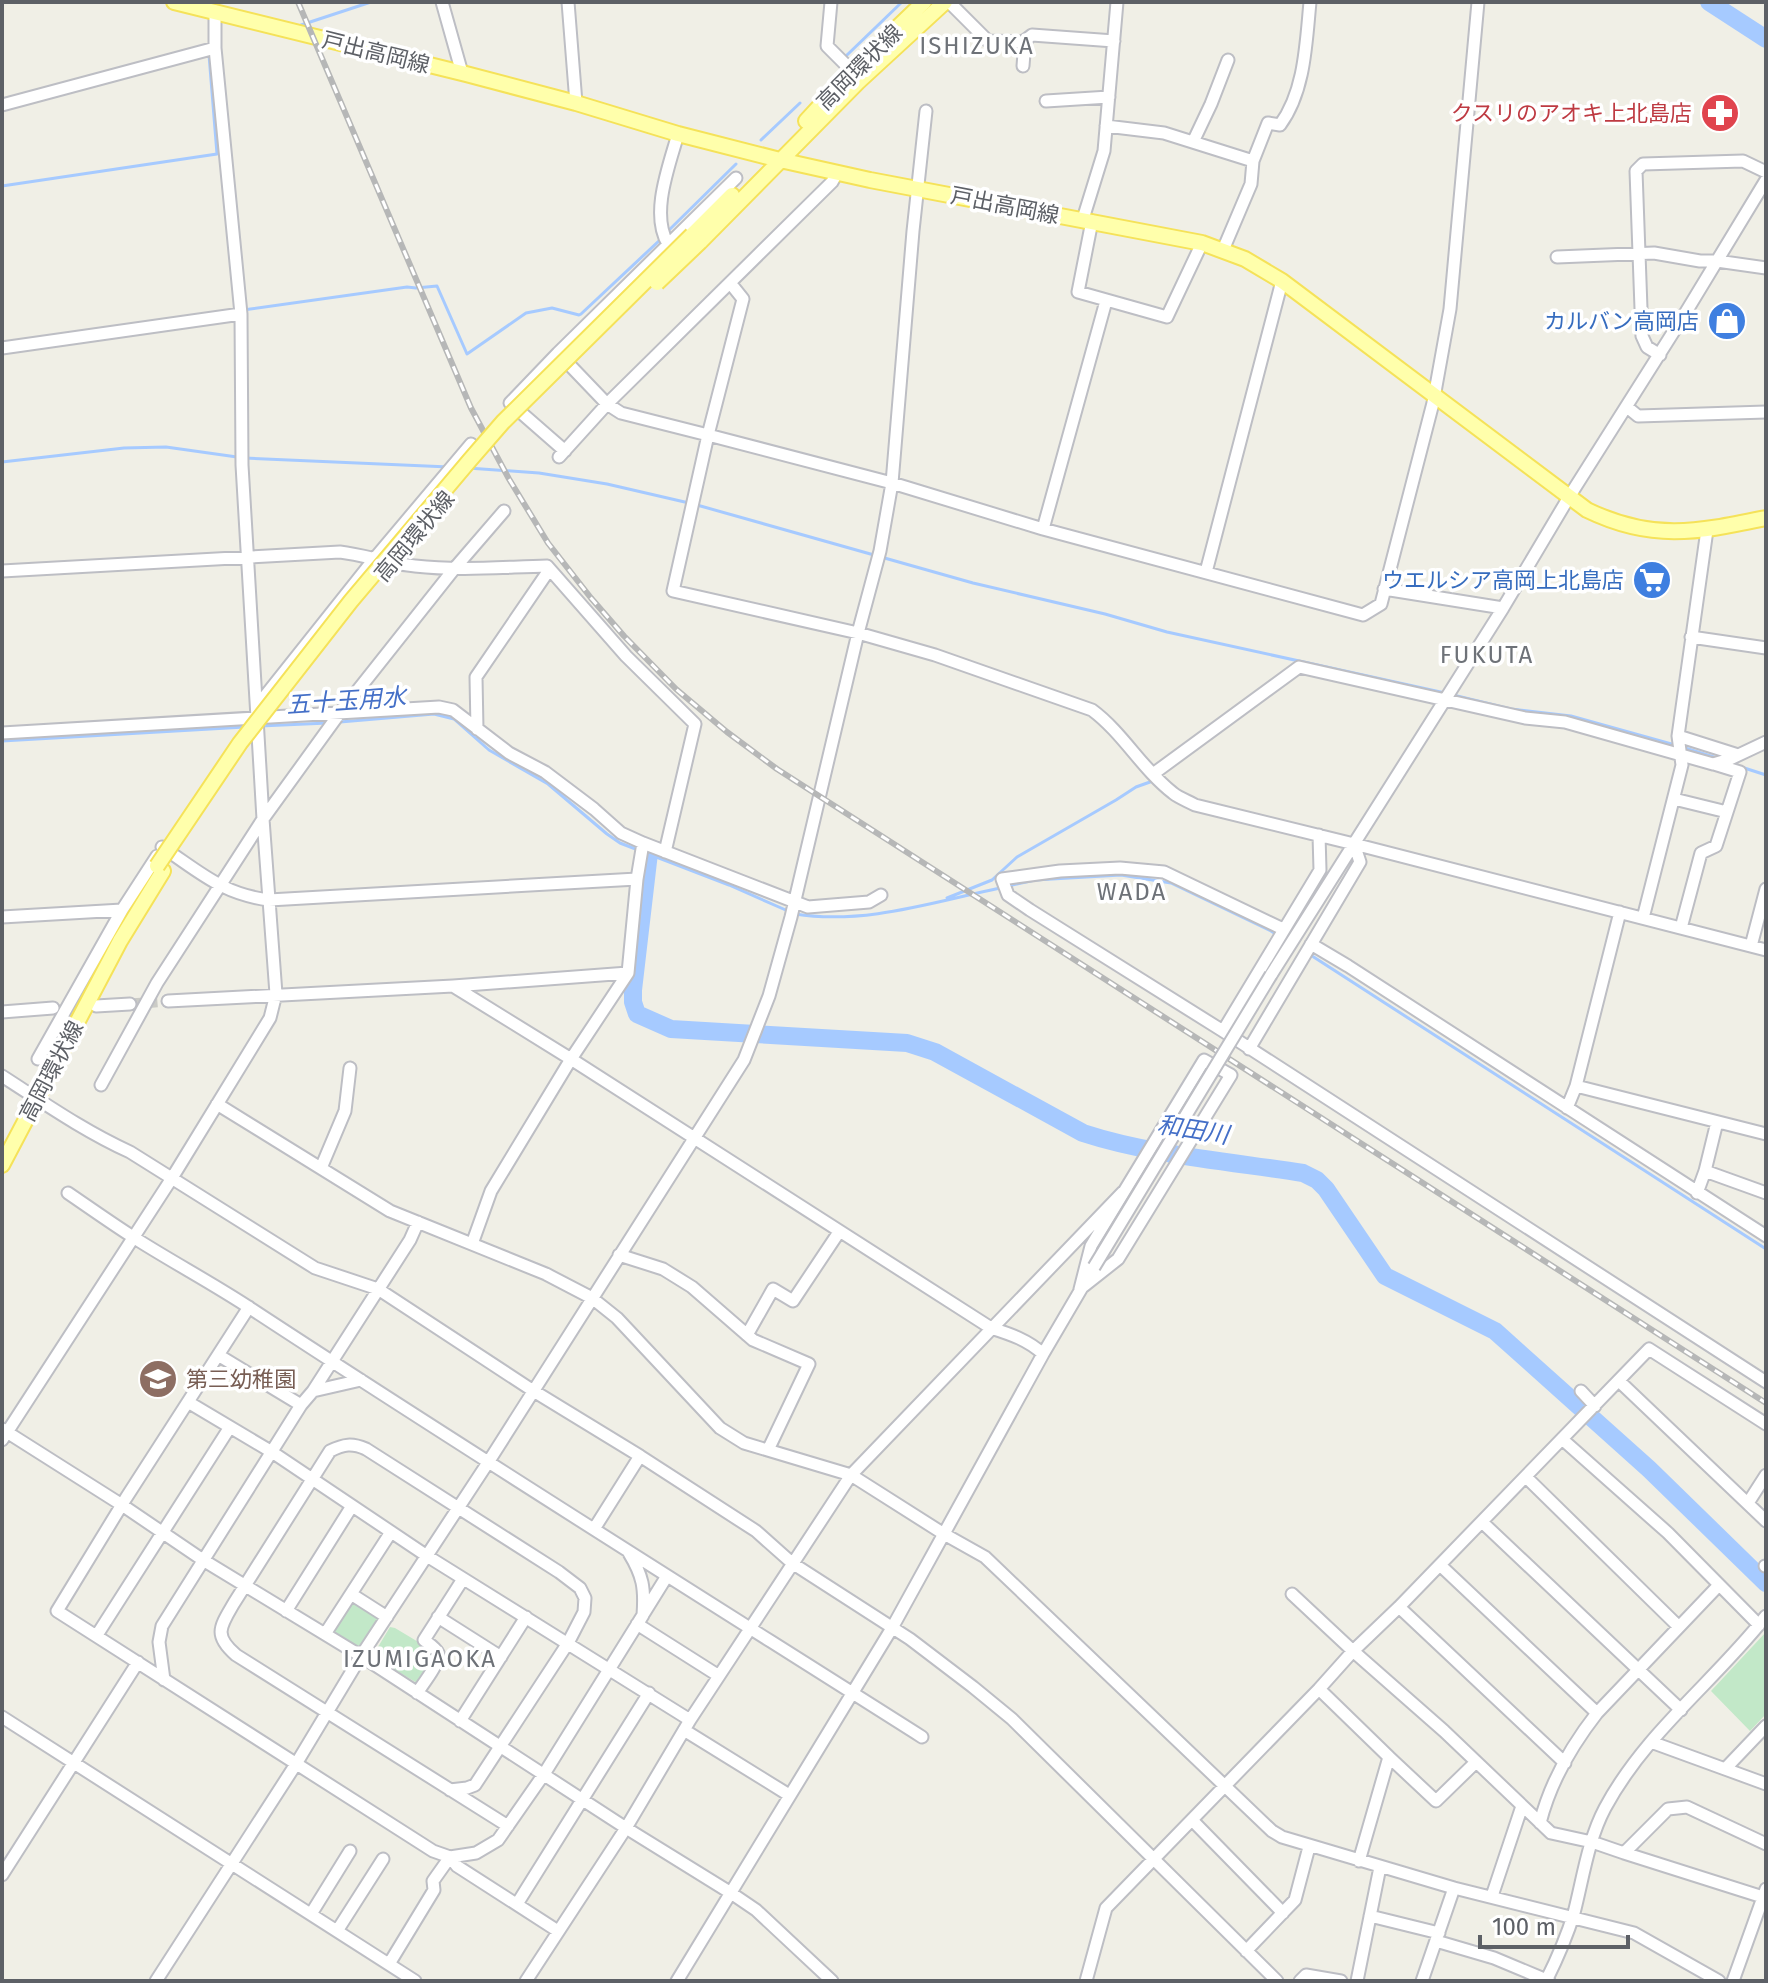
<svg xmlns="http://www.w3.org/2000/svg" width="1768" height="1983" viewBox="0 0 1768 1983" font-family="'Fira Sans','Noto Sans JP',sans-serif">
  <rect width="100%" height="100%" fill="#f0efe6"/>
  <path fill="#c2e8c8" d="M357 1601 381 1617 365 1644 358 1647 335 1633V1626L351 1602Z
    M390 1627 395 1628 435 1652 436 1658 417 1683 377 1659 375 1652Z
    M1766 1632V1714L1750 1731 1711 1691Z"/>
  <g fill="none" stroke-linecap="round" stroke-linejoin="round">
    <path stroke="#a6caff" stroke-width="3" d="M301 25 371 2
      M847 55 902 2
      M761 140 800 103
      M2 186 217 154 209 55 211 54
      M666 233 736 164
      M243 310 407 287 416 288 437 286 467 354 526 313 552 308 579 315 581 314 661 239
      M244 458 449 467
      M2 462 124 448 166 447 237 457
      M468 468 539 473 607 484 689 503
      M697 505 874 555
      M881 557 973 583 1105 614 1167 632 1445 693
      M1453 695 1511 709 1571 716 1675 745
      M340 722 434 714 454 719 489 750 548 784 607 834 620 843 729 885 788 911
      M260 726 328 723
      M2 741 245 727
      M1682 747 1717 758
      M1732 764 1766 775
      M1008 886 1035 880 1121 875 1171 883 1271 931 1288 942
      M947 898 992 880 1017 857 1116 800 1136 787 1150 782
      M795 914C865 925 933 902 1000 888
      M1309 954 1766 1249"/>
    <path stroke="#a6caff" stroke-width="18" d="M1709 2 1766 39
      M649 853 633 990V1002L637 1014 671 1029 907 1043 935 1052 1083 1133C1150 1155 1233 1162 1303 1173L1317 1180 1326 1189 1385 1276 1495 1331 1649 1469 1766 1583"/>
    <path stroke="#cbcbc6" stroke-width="11" stroke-dasharray="11 5.5" stroke-linecap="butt" d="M130 1004 168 1001"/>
    <defs>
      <path id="minor" d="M442 2 462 73
        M568 2 576 103
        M831 2 827 46 852 71
        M949 2 988 41 1023 42 1032 35 1114 41
        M1478 2 1450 309 1433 403 1381 604 1363 615 1043 529 892 483 708 435 673 591 858 633 935 655 1092 710C1123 733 1142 769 1173 793 1179 798 1188 801 1195 805L1354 844 1766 950
        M1023 66 1025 40
        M1046 101 1109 97
        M2 105 215 48
        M1106 126 1164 133 1253 161
        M1193 142 1211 104 1228 60
        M1083 219 1104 151 1117 2
        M1092 221 1078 292 1167 317 1202 243
        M668 244C650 214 669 166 678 134
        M1223 250 1251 184 1253 161 1268 123 1280 125C1305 91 1306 43 1310 2
        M1557 257 1654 253 1700 261H1717L1766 268
        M2 348 241 314
        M1660 355 1647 347 1642 336 1636 171 1643 164 1743 161 1766 172
        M562 357 607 404 621 413 708 435 743 299 731 284
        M1627 407 1638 416 1766 412
        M565 451 510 403 558 353 736 178
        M559 457 607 404 832 182 837 173
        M1043 529 1106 301
        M547 566 626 656 695 724 665 852
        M2 571 340 552C365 555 390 564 415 566 459 571 503 567 547 566V573L476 677 477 729
        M1206 572 1282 281
        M1384 589 1503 608
        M1691 637 1766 648
        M262 700 375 558 471 444
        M2 733 439 707 453 710 509 753 545 772 594 809 621 833 643 843 808 907 869 902 881 895
        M1678 736 1738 755
        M1153 774 1299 667 1525 718 1565 722 1713 764 1730 759 1766 742
        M1674 799 1727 812
        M162 847C200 872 222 894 269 900L637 879
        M2 917 122 910
        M1643 918 1682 765 1678 736 1707 530
        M1681 928 1701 853 1716 846 1740 772 1714 764
        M1283 929 1164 872 1120 868 1060 871 1002 879 1008 895 1030 910 1223 1031 1766 1382
        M1311 944 1348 966 1766 1236
        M1751 946 1766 889
        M1271 975 1503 608 1569 497 1686 312 1766 180
        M453 986 571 1059 991 1328C1010 1334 1028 1340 1043 1354
        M168 1001 453 986 628 973
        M96 1006 130 1004
        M2 1012 53 1008
        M1223 1031 1320 870 1319 835
        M1249 1049 1360 862 1354 844
        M38 1059 122 910 157 856
        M1204 1060 1231 1075 1118 1259 1080 1289 1091 1246Z
        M2 1076C44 1103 84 1131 130 1152L315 1268 378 1289 532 1390 640 1456 756 1531 792 1563 910 1639 973 1687 1012 1719 1277 1981
        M101 1085 157 983 263 819 339 714 454 569 504 511
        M1576 1086 1766 1134
        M217 1104 390 1211 546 1274 592 1298 617 1318 720 1428 744 1443 851 1475 944 1534 985 1557 1272 1831 1282 1837 1454 1888 1634 1933 1719 1981
        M1567 1108 1576 1086 1620 912
        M321 1168 345 1111 350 1068
        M1705 1171 1766 1193
        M68 1193C90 1208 111 1223 133 1237 172 1262 214 1284 253 1310 474 1455 698 1595 922 1737
        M1697 1193 1705 1171 1717 1122
        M472 1244 491 1191 571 1059 628 973 637 879 643 843
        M619 1255 663 1269 692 1287 753 1340 809 1364 768 1450
        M249 1307 126 1498 57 1611 433 1851 450 1857 457 1866 558 1931
        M747 1335 773 1289 793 1301 839 1232
        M218 1355 301 1405
        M1619 1381 1766 1521
        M313 1391 410 1240 418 1222
        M1581 1391 1595 1406
        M188 1402 272 1452 427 1556 690 1720
        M2 1429 122 1505 203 1560 361 1656 626 1828 731 1893 756 1910 832 1981
        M1562 1439 1668 1533 1759 1625
        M2 1440 172 1178 270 1018 276 994 263 819 242 465 241 314 215 48V11
        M1526 1477 1679 1627
        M1748 1503 1766 1475
        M1482 1522 1681 1710
        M594 1529 640 1456
        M1440 1565 1597 1713
        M1765 1566H1766
        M351 1594 387 1617
        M1292 1594 1353 1651 1444 1731 1551 1833 1592 1842 1624 1853 1668 1809 1687 1807 1766 1844
        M1399 1607 1565 1763
        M286 1611 352 1506
        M644 1613 667 1576
        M438 1617 501 1657
        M637 1624 719 1676
        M325 1634 391 1532
        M97 1635 230 1427
        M164 1680 159 1642 162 1626 301 1405 313 1391 361 1380
        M1319 1689 1389 1757
        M417 1693C422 1685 441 1662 438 1653 436 1648 428 1643 424 1640L463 1579
        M2 1717 415 1981
        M460 1721 526 1617
        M1766 1726 1725 1769 1766 1784
        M684 1730 789 1795
        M1651 1742 1725 1769
        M450 1790 467 1788 475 1785 568 1643 584 1612 585 1598 580 1588 559 1572 366 1449C352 1443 344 1444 330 1451L234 1603C220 1627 213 1635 236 1655L508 1826
        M1192 1820 1283 1913
        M1540 1823C1550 1783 1572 1745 1597 1713L1719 1585
        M1624 1853 1766 1898
        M1359 1861 1389 1757 1436 1801 1476 1762
        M2 1875 138 1662
        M1492 1896 1522 1806
        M517 1904 649 1693
        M311 1914 350 1851
        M1370 1916 1439 1933
        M337 1931 383 1859
        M1436 1941 1494 1958 1549 1981
        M1246 1951 1295 1900 1309 1847
        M389 1964 434 1890 433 1881 450 1857 476 1853 498 1840 544 1774 643 1615C645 1588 643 1576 629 1553
        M156 1981 296 1764 361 1656 489 1461 744 1060 769 996 791 917 858 633 880 551 892 483 913 231 926 111
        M526 1981 626 1828 690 1720 851 1475 1123 1192
        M677 1981 892 1628 1043 1354 1094 1267
        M1086 1981 1106 1908 1319 1689 1353 1651 1399 1607 1649 1349 1766 1424
        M1300 1981 1306 1975 1341 1981
        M1357 1981 1380 1867
        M1422 1981 1454 1888
        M1546 1981C1557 1959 1567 1936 1574 1913 1583 1878 1588 1840 1605 1808 1645 1733 1715 1681 1766 1616
        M1733 1981 1766 1889"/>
      <path id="major" d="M174 2 466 74 576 103 678 134 780 160 870 180 1202 243 1245 259 1282 281 1587 510C1653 542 1698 532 1766 518
        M806 121 852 71 924 2
        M692 235 732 195
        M700 242 858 82 945 2
        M2 1165 120 941 163 871"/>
    </defs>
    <use href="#minor" stroke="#bdbec4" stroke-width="15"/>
    <use href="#major" stroke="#f5e259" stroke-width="18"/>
    <use href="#minor" stroke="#fff" stroke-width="11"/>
    <use href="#major" stroke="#ffffab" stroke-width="14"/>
    <defs>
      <path id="rail" d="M298 2 471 408 509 479 548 543 591 598 624 636 676 689 727 732 777 769 1766 1403"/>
    </defs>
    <use href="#rail" stroke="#b6b7b7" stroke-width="6"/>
    <use href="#rail" stroke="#fff" stroke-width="3" stroke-dasharray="9" stroke-linecap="butt"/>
    <defs>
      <path id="minor-bridge" d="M1094 1267 1271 975"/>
      <path id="major-bridge" d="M657 283 700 242
        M157 866 240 743 351 601 470 460 503 422 692 235"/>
    </defs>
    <use href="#minor-bridge" stroke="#bdbec4" stroke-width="15" stroke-linecap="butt"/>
    <use href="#major-bridge" stroke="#f5e259" stroke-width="18" stroke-linecap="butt"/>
    <use href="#minor-bridge" stroke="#fff" stroke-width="11"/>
    <use href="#major-bridge" stroke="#ffffab" stroke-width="14"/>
  </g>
  <defs>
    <symbol id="pharmacy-disc" viewBox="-11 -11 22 22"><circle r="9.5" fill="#e0444e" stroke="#fff"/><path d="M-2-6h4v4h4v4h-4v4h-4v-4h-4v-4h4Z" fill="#fff"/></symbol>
    <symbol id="shop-disc" viewBox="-11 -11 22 22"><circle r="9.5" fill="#3f7fe0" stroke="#fff"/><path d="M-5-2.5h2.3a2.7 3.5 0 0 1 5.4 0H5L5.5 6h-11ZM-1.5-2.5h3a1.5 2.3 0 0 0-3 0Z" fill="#fff"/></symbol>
    <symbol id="supermarket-disc" viewBox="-11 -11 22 22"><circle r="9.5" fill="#3f7fe0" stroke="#fff"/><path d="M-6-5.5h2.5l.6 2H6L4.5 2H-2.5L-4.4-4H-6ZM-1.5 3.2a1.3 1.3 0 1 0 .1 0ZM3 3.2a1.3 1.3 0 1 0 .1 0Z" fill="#fff"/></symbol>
    <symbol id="school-disc" viewBox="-11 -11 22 22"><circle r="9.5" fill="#8d6e63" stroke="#fff"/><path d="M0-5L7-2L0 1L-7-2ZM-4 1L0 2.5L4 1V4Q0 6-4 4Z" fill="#fff"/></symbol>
  </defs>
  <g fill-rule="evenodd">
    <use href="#pharmacy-disc" x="1698" y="91" width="44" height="44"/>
    <use href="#shop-disc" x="1705" y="299" width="44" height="44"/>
    <use href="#supermarket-disc" x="1630" y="558" width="44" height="44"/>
    <use href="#school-disc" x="136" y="1357" width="44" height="44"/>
  </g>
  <g text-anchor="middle" stroke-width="7" stroke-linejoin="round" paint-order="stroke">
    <g font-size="22" fill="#5d6066" stroke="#fff">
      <text transform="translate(376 52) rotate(14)" y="8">戸出高岡線</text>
      <text transform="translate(859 67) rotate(-45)" y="8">高岡環状線</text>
      <text transform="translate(1005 205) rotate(11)" y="8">戸出高岡線</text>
      <text transform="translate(414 536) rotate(-50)" y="8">高岡環状線</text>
      <text transform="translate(51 1071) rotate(-62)" y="8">高岡環状線</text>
    </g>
    <g font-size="22" fill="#be3a42" stroke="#fff" text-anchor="end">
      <text x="1692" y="121">クスリのアオキ上北島店</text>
    </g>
    <g font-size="22" fill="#366cbe" stroke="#fff" text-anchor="end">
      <text x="1699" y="329">カルバン高岡店</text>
      <text x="1624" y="588">ウエルシア高岡上北島店</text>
    </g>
    <g font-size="22" fill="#785e54" stroke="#fff" text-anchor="start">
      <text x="186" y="1387">第三幼稚園</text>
    </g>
    <g font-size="24" letter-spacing="2" fill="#6e7278" stroke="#fff">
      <text x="977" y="54">ISHIZUKA</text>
      <text x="1487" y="663">FUKUTA</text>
      <text x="1132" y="900">WADA</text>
      <text x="420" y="1667">IZUMIGAOKA</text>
    </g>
    <g font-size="24" font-style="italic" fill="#446fc7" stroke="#fff">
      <text transform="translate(346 701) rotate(-4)" y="8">五十玉用水</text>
      <text transform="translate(1193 1130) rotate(9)" y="8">和田川</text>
    </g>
  </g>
  <rect width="1768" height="1983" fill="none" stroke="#5d6066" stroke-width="8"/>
  <path d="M1480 1935v12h148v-12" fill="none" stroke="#5d6066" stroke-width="4"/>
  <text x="1492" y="1935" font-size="24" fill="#5d6066" stroke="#ffffff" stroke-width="6" paint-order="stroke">100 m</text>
</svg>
